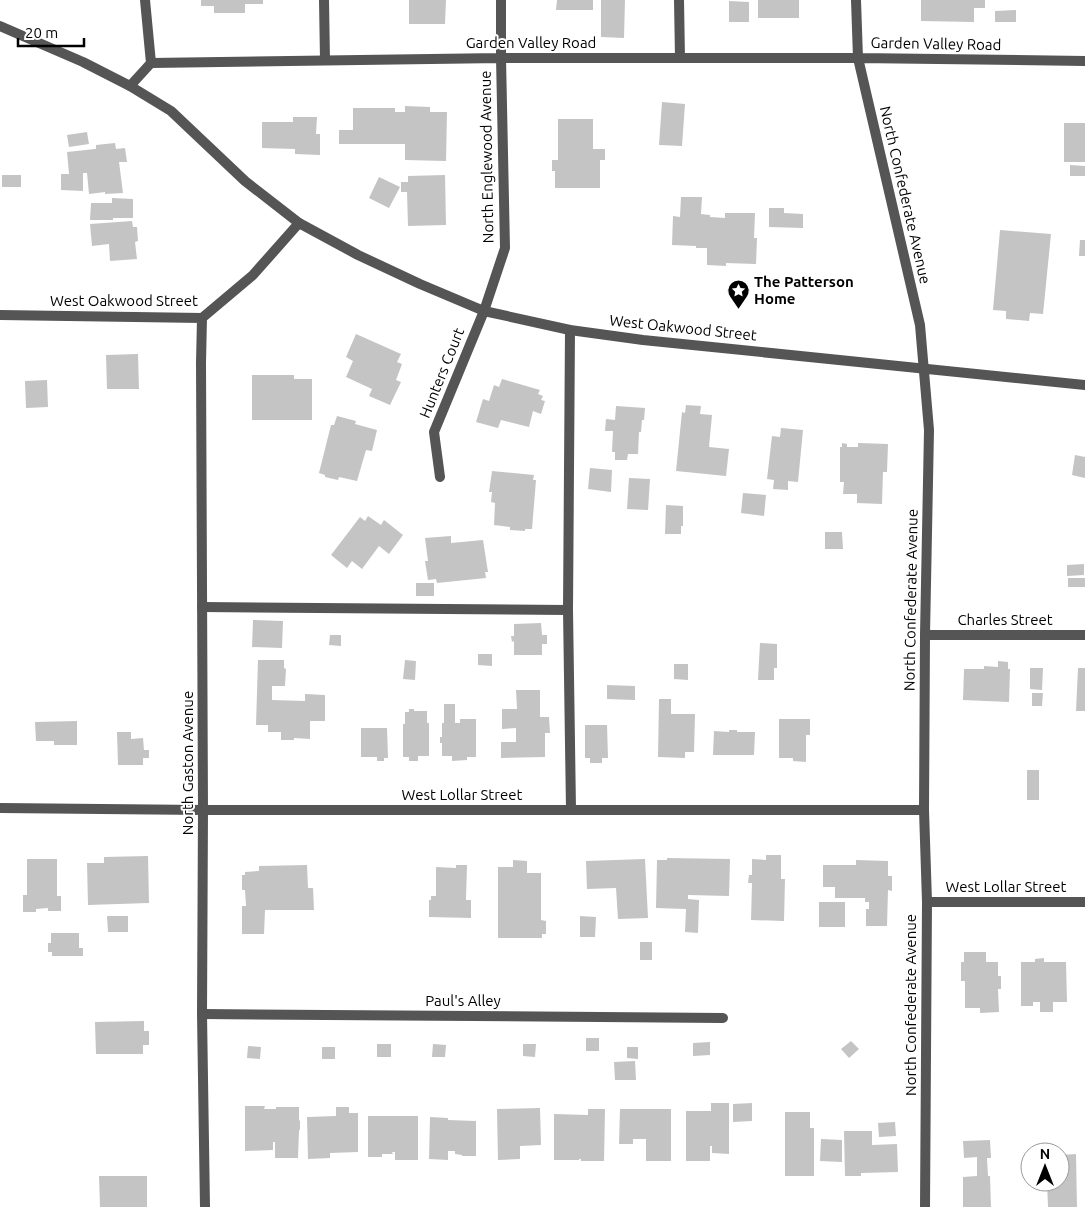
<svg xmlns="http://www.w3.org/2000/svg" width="1085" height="1207" viewBox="0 0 1085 1207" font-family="Ubuntu,sans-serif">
  <rect width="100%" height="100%" fill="#fff"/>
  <path fill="#c4c4c4" d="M201 0H263V4H245V13H214V6H201Z
    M409 0H446L445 24H409Z
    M557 0H593V10H556Z
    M601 0H625L624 38 601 37Z
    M758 0H799V18H758Z
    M921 0H985V8H974V22L921 21Z
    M729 1 749 2V22H729Z
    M1016 10V22H995V11Z
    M662 102 685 104 682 146 659 145Z
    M405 106 430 107V112H447L446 161 405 160V144H339V130H353V108H395V112H405Z
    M293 117H317L316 134H320V155L295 154V149L262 148V122H293Z
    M558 119H593V149H605V160H600V188H555V171H552V160H558Z
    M1064 123H1085V162H1064Z
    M87 132 89 144 69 147 67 135Z
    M115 143 116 149 125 148 127 162H119L123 193 105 194V192L89 194 87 173H83V191L61 190V174H69L67 152 95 149H96V145Z
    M1070 165 1085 166V176H1070Z
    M2 175H21V187H2Z
    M445 175 446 225 408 226 407 192H401V182H408V176Z
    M379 177 400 187 389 208 369 198Z
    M681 197H702L701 214 710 215V217L725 218V213H755L754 238H757L756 264 726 263V266L707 265V248H696V246L672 245 673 216 680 217Z
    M112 198 133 199V218H113V220H90L91 203H112Z
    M769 208H784V213L803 214V228L769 227Z
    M132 221 133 227H137L138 241 135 242 137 259 110 261 109 244 92 246 90 224Z
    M1000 230 1051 234 1043 314 1030 313 1029 321 1006 319V311L993 310Z
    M1080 240H1085V256H1079Z
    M356 334 401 354 397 362 402 364 396 380 401 382 390 405 369 396 372 389 346 377 353 361 346 357Z
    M138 354 139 389H107L106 355Z
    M252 375H294V379H312V420H252Z
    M502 379 540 390 538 394 543 396 541 400 545 401 541 414 533 411 529 427 501 420 498 428 476 422 483 399 489 401 494 385 499 387Z
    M47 380 48 407 26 408 25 381Z
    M686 405 701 406 700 414 712 415 709 447 729 449 726 476 676 471 682 412 685 413Z
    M616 406 645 408 644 420H642L641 432H639L638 454H628L627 460H615V452H612L613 431H605L606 419 615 420Z
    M337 416 356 421 355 424 377 430 372 451 366 450 357 481 339 477 338 480 325 477V475L319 473 331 425H334Z
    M781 428 803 430 798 482 788 481V490L773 489 774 480 767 479 772 436 780 437Z
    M842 443 847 444V447H858V443L888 444 887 472H883L882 504 857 503V494H843L844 482H840V447H842Z
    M1075 455 1085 457V478L1072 475Z
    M590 468 612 470 611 492 588 489Z
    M492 471 534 475 533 480H536L532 529H525V531L510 530V527L494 525 495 503 491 502 492 492H489Z
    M629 478 650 479 648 510 627 509Z
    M743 493 766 495 764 516 741 513Z
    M666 505 683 506V526H681V534H665Z
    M368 516 381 525 384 520 403 535 389 554 379 546 362 569 352 561 347 568 331 555 360 517 365 521Z
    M825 532H842L843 549H825Z
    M451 536V543L483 540 488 572H485L486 578 437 583 436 579 428 580 425 561H428L425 538Z
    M1084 564V575L1067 576V565Z
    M1068 578H1085V587H1068Z
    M416 583H434V596H416Z
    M253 620 283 621 282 648 252 647Z
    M541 623 542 635H547V644H542V655H514V641L512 642 511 636H514V624Z
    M330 635H341V646L329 645Z
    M760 643 777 644V668H774V680H758Z
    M478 654H492V666L478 665Z
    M258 660H284V668L286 669 285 686H272V700L305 701V694L325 695V721H310V739L294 738V740H281V732H268V725H256Z
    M405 660 416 661 415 680 403 679Z
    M998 661 1008 662V669H1010L1009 702 963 700 964 669H984V666L998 667Z
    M674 664H688V680L674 679Z
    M1030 668H1043L1042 690 1030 689Z
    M1078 668H1085V711H1076Z
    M607 685 635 686V700L607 699Z
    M516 690H540V717H549L550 733H545V757L501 758V742H516V728L502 729V709H517Z
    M1032 693H1043L1042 706H1032Z
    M659 699H671V714H695L694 752H685V758L658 757Z
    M444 704H455V723H460V719H476V757H467V760L452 761V756H442V743H440V737H442V723H444Z
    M409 709H414V711H427V723H429V756H418V761H409V757H403V724H405V712H409Z
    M779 719H810V735H806V762L793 761V758H779Z
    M77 721V745H54V741H36L35 722Z
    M585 725H607L608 758H602V763H590V758H585Z
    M361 728H387L388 758H384V761H377V757H361Z
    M729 730H737V732H755L754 755H713L714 731 729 732Z
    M117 732H131V739L143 738 144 750H149V758H143V765H118Z
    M1027 770H1039V800H1027Z
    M766 855H781V879H785L784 921 751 920 752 883H748L749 875H752V859L766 860Z
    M148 856 149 903 88 905 87 863H104V857Z
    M667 858 730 859 729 896 688 895V899L699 900 698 933 685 932 686 909 656 908 657 860H667Z
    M27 859H57V896H61V911H48V908L36 909V912H23V895H27Z
    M645 859 648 918 618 919 616 888 587 889 586 861Z
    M513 860 527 861V873H541V920L546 921V934H542V938H498V867H513Z
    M856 860 888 861V876H892V891L888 890 887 926H866V909H869V902H865V898H835V887H823V865H856Z
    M307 865 308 888H313L314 910H265L264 934H242V906H246L245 890H242V875H245V872L259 871V866Z
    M456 865H467L466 900H471V918L429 917V900H431V896H436V867L456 868Z
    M819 902H845V927H819Z
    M107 916H128V932H108Z
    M580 916 596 917 595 937H580Z
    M51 933H79V948H83V956H52V952H48V943H51Z
    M640 942H652V960H640Z
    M964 952H986V962H998V976H1001V989H998L999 1012 980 1013V1008H965V981H961V962H964Z
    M1044 958V962H1066L1067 1002H1053V1012H1040V1002H1033V1006H1021V962H1035V959Z
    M144 1021V1031H149V1045H143V1054H96L95 1022Z
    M586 1038H599V1051H586Z
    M851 1041 859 1049 849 1058 841 1049Z
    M710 1042V1055L693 1056V1043Z
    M377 1044H391V1057H377Z
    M433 1044 446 1045 445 1057H432Z
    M523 1044H536L535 1057 523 1056Z
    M248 1046 261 1047 260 1059 247 1058Z
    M322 1047H335V1059H322Z
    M627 1047H638V1059L627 1058Z
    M635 1061 636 1080H615L614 1062Z
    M711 1103H729V1154L712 1153V1146H710V1161H686V1111H711Z
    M752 1103V1121L733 1122V1104Z
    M245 1106H265L264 1109H276V1107H299V1120L300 1121V1129L299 1131 298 1158H275V1142H273V1150L245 1151Z
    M336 1107H349V1113H358V1152L330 1153V1158L308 1159 307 1117 336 1116Z
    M540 1108 541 1145 520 1146V1159L498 1160 497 1109Z
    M588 1109H605L604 1161H581V1159H579V1160H554V1114L588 1115Z
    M620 1109H671V1161H646V1139H633V1144H619Z
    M785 1112H810V1128H814V1176H785Z
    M368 1116H418V1160H395V1152H392L393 1154H382V1157H368Z
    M430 1117 448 1118V1120L476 1121V1156H462V1155L455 1154V1151H448V1160L429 1159Z
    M895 1122 896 1136 879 1137 878 1123Z
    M844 1131H872V1145L897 1144 898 1172 861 1173V1176H845Z
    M821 1139 842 1140V1162L820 1161Z
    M990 1140 991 1158H987L988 1176H990L991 1207H963V1177L977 1176V1157L964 1158 963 1141Z
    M1076 1154 1077 1207H1048L1047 1182H1060V1155Z
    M99 1176H147V1207H100Z"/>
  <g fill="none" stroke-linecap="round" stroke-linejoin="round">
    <path stroke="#555" stroke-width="10" d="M324 0 325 60
      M679 0 680 58
      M570 330 568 610 571 810
      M202 607 568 610
      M202 1014 723 1018"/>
    <path stroke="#555" stroke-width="10" d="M145 0 151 63
      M856 0 858 58 920 325 929 430 925 635 924 810 927 902 925 1207
      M130 86 151 63 501 58H858L1085 61
      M0 315 202 318 253 275 299 223
      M202 318 201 363 203 810 202 1014 205 1207
      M440 477 434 432 484 311 505 248 501 58V0
      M925 635H1085
      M0 808 203 810H924
      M927 902H1085"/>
    <path stroke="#555" stroke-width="10" d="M0 26 83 62 130 86 171 111 245 181 299 223 358 255 420 284 484 311 570 330 643 340 1085 385"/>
  </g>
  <defs>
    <symbol id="sight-pin" viewBox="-11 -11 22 30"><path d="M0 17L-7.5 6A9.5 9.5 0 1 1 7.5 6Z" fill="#000" stroke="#fff"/><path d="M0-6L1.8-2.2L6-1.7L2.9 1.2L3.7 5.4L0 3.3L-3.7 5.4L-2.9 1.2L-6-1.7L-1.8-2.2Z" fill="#fff"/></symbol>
  </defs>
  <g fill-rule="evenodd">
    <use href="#sight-pin" x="726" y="278" width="25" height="34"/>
  </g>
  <g text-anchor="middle" stroke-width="4" stroke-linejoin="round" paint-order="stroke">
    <g font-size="15" fill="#000" stroke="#fff">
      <text x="531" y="48">Garden Valley Road</text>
      <text transform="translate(936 44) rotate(1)" y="5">Garden Valley Road</text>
      <text transform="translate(487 157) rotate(-91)" y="5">North Englewood Avenue</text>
      <text transform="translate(905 195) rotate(77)" y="5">North Confederate Avenue</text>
      <text x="124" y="306">West Oakwood Street</text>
      <text transform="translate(683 328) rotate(6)" y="5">West Oakwood Street</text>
      <text transform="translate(442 373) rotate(-68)" y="5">Hunters Court</text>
      <text transform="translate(911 600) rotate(-89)" y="5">North Confederate Avenue</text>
      <text x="1005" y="625">Charles Street</text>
      <text transform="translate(188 763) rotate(-90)" y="5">North Gaston Avenue</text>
      <text x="462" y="800">West Lollar Street</text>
      <text x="1006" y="892">West Lollar Street</text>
      <text x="463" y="1006">Paul's Alley</text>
      <text transform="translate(911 1005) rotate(-90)" y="5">North Confederate Avenue</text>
    </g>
    <g font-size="15" font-weight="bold" fill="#000" stroke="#fff" text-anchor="start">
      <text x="754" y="287">The Patterson<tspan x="754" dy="17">Home</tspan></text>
    </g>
  </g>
  <g transform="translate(1045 1167)"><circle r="24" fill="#ffffff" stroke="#999999"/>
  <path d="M0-4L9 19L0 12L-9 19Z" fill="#000000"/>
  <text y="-8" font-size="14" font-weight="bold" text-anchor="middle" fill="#000000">N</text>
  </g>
  <path d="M18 38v8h66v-8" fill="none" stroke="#000000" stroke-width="2.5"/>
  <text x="25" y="38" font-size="15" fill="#000000" stroke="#ffffff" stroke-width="4" paint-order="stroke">20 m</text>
</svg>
